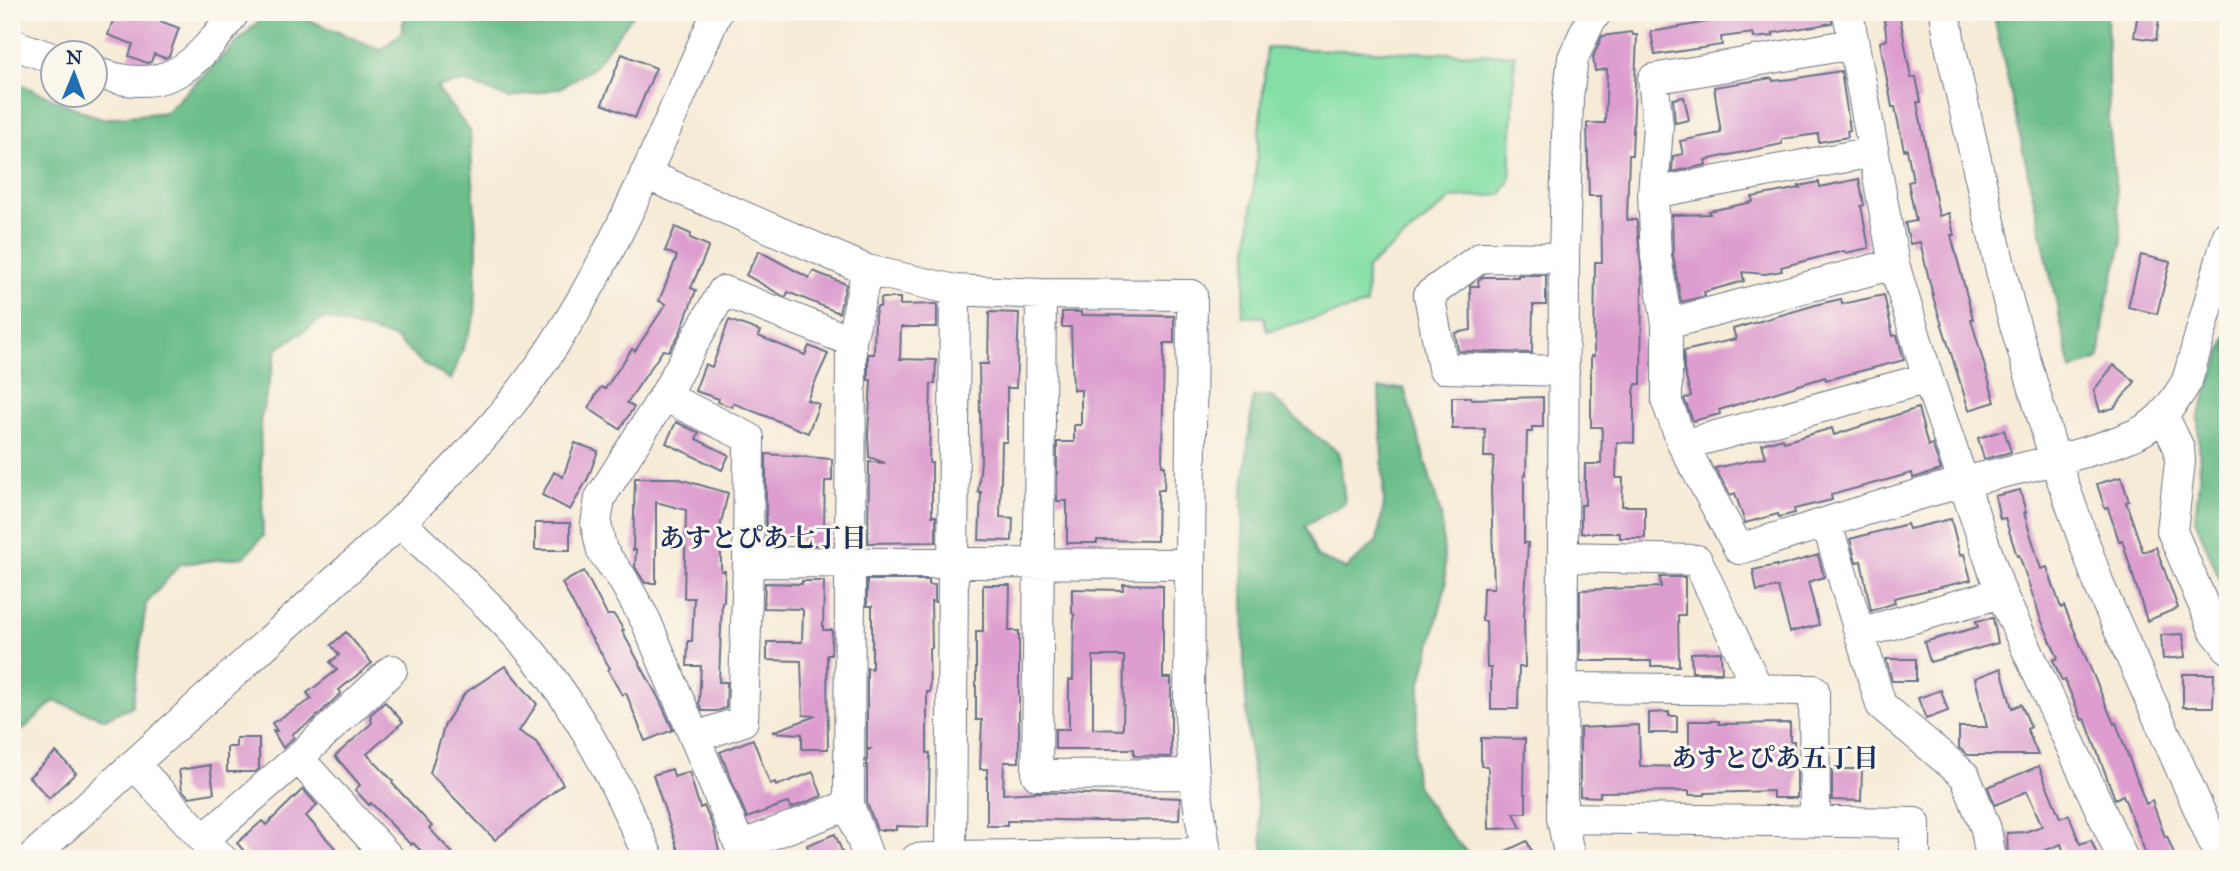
<svg xmlns="http://www.w3.org/2000/svg" width="2240" height="871" viewBox="0 0 2240 871" font-family="'IM FELL Great Primer','Noto Serif JP',serif">
  <rect width="100%" height="100%" fill="#fbf7ec"/>
  <filter id="ink" filterUnits="userSpaceOnUse"><feTurbulence type="fractalNoise" baseFrequency=".0143" numOctaves="2"/><feDisplacementMap in="SourceGraphic" scale="14" xChannelSelector="R" yChannelSelector="G"/><feConvolveMatrix kernelMatrix="1 2 1 2 8 2 1 2 1" color-interpolation-filters="sRGB"/></filter>
  <filter id="wash" filterUnits="userSpaceOnUse"><feTurbulence type="fractalNoise" baseFrequency=".00686" numOctaves="4" result="noise"/><feDisplacementMap in="SourceGraphic" scale="28" xChannelSelector="R" yChannelSelector="G"/><feGaussianBlur stdDeviation="1.57" result="paint"/><feColorMatrix in="noise" values="0 0 0 0 0 0 0 0 0 0 0 0 0 0 0 0 0 1.4 0 .05"/><feComposite in="paint" operator="in"/></filter>
  <g filter="url(#wash)">
    <rect width="100%" height="100%" fill="#f6ebd7"/>
    <path fill="#85dfa5" stroke="#508782" stroke-width="2" d="M1267 48 1515 55 1510 180 1501 195 1452 198 1367 268 1366 305 1267 331 1264 317 1242 316Z"/>
    <path fill="#6cbe8a" stroke="#447674" stroke-width="2" d="M268 12H290L381 50 401 33 406 12H635L593 68 560 88 509 98 466 82 436 87 470 131 477 250 475 317 451 380 420 361 395 338 324 318 277 349 260 421 263 536 244 557 180 564 146 604 132 706 105 719 54 701 19 733 12 750V81L101 119 166 112Z
      M1993 12H2107L2109 125 2122 245 2107 299 2099 359 2071 370Z
      M2228 334V599L2195 519 2200 472 2198 418Z
      M1404 388 1441 515 1446 585 1420 686 1414 755 1416 785 1444 827 1473 859H1265L1248 738 1244 661 1242 498 1253 397 1271 396 1313 434 1339 452 1345 503 1305 526 1317 557 1346 569 1377 541 1384 504 1379 389Z"/>
    <g id="blocks">
      <path fill="#dd9ecf" fill-rule="evenodd" d="M116 12H136L179 28 169 56 165 58 154 54 151 62 147 63 129 56 133 44 108 35Z
        M1741 12H1831L1832 23 1773 33V36L1754 38 1753 33 1721 37 1722 45 1655 55 1651 32 1741 16Z
        M1883 12H1899L1911 78 1916 77 1921 102H1917L1939 216 1949 213 1954 235H1951L1973 319H1971L1995 402 1969 410 1934 300 1920 242 1910 244 1905 223 1916 221 1908 182 1913 181 1907 149 1904 150 1895 107H1892L1880 42 1887 40Z
        M2138 12H2160L2156 40 2134 37Z
        M1632 32 1633 35H1637L1632 155H1629L1627 220H1636L1637 223 1642 280 1641 384H1636L1634 392V443L1617 442 1616 478H1623L1622 506H1645V538H1620V533H1581V505H1585V464H1601L1602 427H1591V356H1594L1595 262H1602L1601 196H1589L1587 123H1605L1607 69 1595 71 1593 57 1602 36Z
        M622 54 656 68 635 118 602 104Z
        M1841 71 1850 130 1847 131 1848 137 1819 142 1818 134 1782 139V144L1705 160 1706 165 1672 172 1673 156 1683 154 1680 141 1721 133 1714 87 1772 78 1773 81 1791 79Z
        M1684 97 1689 120 1675 123 1673 99Z
        M1859 179 1864 205 1861 206 1869 248 1845 253 1844 251 1781 267 1782 271 1765 274 1742 272 1744 281 1704 292 1705 296 1681 302 1673 255 1672 215 1710 214 1709 211 1753 202 1752 197 1800 188 1799 186 1819 182 1820 187Z
        M675 227 691 234 690 238 709 246 691 288 696 290 680 333 669 351 663 350 627 403 634 407 620 429 588 408 601 387 605 389 632 349 635 351 666 304 659 301 677 256 665 251Z
        M759 251 809 278 813 271 846 284 839 313 788 292 786 297 783 296 746 275Z
        M2141 255 2170 262 2157 314 2128 307Z
        M1518 275H1546V305H1533L1532 353 1458 351 1455 333 1471 330 1470 286H1479L1478 281 1483 277H1518Z
        M1884 295 1893 336 1897 335 1904 360 1826 380 1825 377 1719 410 1720 414 1693 421 1684 399 1691 396 1684 370V351L1736 339 1733 329 1819 304 1841 299 1842 304Z
        M881 298H900V305L937 304V327H901L900 359 936 360 935 384H931L929 463H932V516H936V542L868 543 869 462 885 463 869 457 868 435 871 380H868V354H874L875 315 877 307H880Z
        M989 312 1019 313 1016 388H1007V442H1002L1000 517 1013 518 1012 541 979 540 981 492H978L981 461 979 364H988Z
        M1062 312H1081V315L1174 316V343H1164L1162 466H1165L1164 490H1158L1157 541 1097 540V543H1067V501H1057V442H1074V425H1081V390H1073L1071 327H1062Z
        M729 320 760 331 758 336 805 355 809 346 828 354 807 400 819 404 808 433 733 403 732 407 718 402 719 399 695 391 705 364 712 367Z
        M2114 365 2135 382 2114 408 2100 412 2094 390Z
        M1452 397H1471V399L1543 397V427H1532V432H1527L1526 475H1524V543H1528L1524 616 1525 667H1519L1518 709H1491V668H1487L1486 621H1482L1483 588H1494L1491 488 1494 457H1484L1485 429H1452Z
        M1918 408 1928 446 1932 444 1941 470 1913 478 1912 473 1831 495 1832 500 1794 509 1795 513 1779 517 1778 514 1745 523 1735 493 1730 495 1715 468 1766 457 1762 444 1783 438 1784 442 1832 428 1834 435Z
        M676 422 699 433 696 439 729 455 722 470 666 443Z
        M2004 430 2011 452 1984 459 1978 438Z
        M575 443 598 451 588 478 570 510 542 495 554 472 563 477Z
        M766 454 832 459V481H825L824 526H831V545H800V536H766Z
        M2121 477 2129 501 2126 502 2143 552 2156 547 2178 608 2147 621 2122 540 2119 541 2108 508 2105 509 2097 484Z
        M635 478H676L728 493 721 523V571H725L724 602H722L719 682H727L726 708 717 711H702L699 703 701 666H687L688 641H692L694 598H684L686 510 656 502V583H645L635 567 636 550H633Z
        M2020 490 2026 513H2024L2041 569 2047 567 2061 608 2064 606 2114 724 2116 723 2146 804 2152 801 2165 837 2167 836 2176 859H2148L2123 795 2115 799 2085 719 2082 720 2065 680 2062 681 2053 660 2058 658 2040 617 2019 555 2017 556 2005 518 2000 519 1995 496Z
        M1951 519 1960 555 1964 554 1971 580 1894 598 1895 603 1871 611 1861 561 1856 562 1850 539 1907 524 1909 529Z
        M535 523H570V550H535Z
        M1818 555 1824 577 1808 582 1819 625 1790 632 1778 587 1757 591 1753 570 1777 565V567Z
        M584 571 607 615H614L624 630 622 631 660 701 673 730 645 741 626 693 622 695 608 670 610 668 586 629 562 583Z
        M1660 577H1685V615H1678L1679 666H1651V661H1580V590L1661 587Z
        M867 580H929V585H935V602L931 601 932 648H929L930 692H927V753H930L928 827 896 826V830H877L867 803V751L870 749H867V668L872 669V606H867Z
        M802 581H824L823 630H832L831 655H827L828 749H802V734L772 732 816 716 803 715 801 661 767 660V642H802L803 611 802 609 764 608 765 583 802 584Z
        M1123 584 1163 585V678H1171V757L1134 756V749H1055V729H1069V680H1073L1074 614 1072 613V589L1123 590ZM1093 656H1124L1123 730 1093 729Z
        M983 585H1010L1009 631H1019V762H1004L1003 794 1040 792 1180 798 1179 820 1097 821 1019 819V821H1007V826H987V769H980L982 720H976V631H983Z
        M1993 618 1998 643 1930 662 1924 642 1978 627 1976 621Z
        M346 632 372 663 339 690 341 693 312 721 292 734 294 737 283 748 273 731H277L272 723 312 699 307 693 337 670 330 662 339 655 331 645Z
        M2183 634 2185 657 2163 659 2161 635Z
        M1721 652 1722 672H1692L1691 653Z
        M1886 659H1916V681H1892Z
        M505 666 537 704 519 731 536 742 563 784 495 840 430 773 445 724 465 693Z
        M2001 668 2012 708 2021 704 2031 727 2027 729 2038 755H1968L1959 748V727H1987L1975 678Z
        M2183 674H2214L2213 707H2183Z
        M1941 690 1948 711 1926 719 1918 698Z
        M385 702 403 722 367 754 393 781 392 783 432 826 429 828 458 859H429L413 843 411 845 371 803 369 805 355 790 360 785 335 756 372 723 370 715Z
        M1669 712V716H1677V733H1649V713Z
        M1689 721H1719V724L1790 723V741H1794V767H1797V798H1773V791L1705 793V795H1689V791L1600 792V797L1580 796V728L1639 725 1640 766 1689 767Z
        M236 738H259V769L255 772H227V747H236Z
        M1481 738 1525 739 1524 794H1526V813H1514L1521 828 1489 829 1488 766H1481Z
        M753 739 770 784 775 782 776 786 813 772 822 796 791 808 789 802 747 818 720 752Z
        M56 752 76 773 49 798 29 777Z
        M210 765 214 793 189 797 182 790 179 770Z
        M2039 766 2060 818 2069 815 2080 844 2091 840 2099 859H2045L2063 850 2061 844 2034 855V857L2008 859 2007 833 2025 832 2042 826 2027 791 1995 805 1988 787Z
        M672 769 674 777 689 772 700 808 704 806 714 829 721 859H681L653 775Z
        M1832 769H1862L1861 801 1832 800Z
        M303 789 317 805 306 816 345 859H251L237 843 262 821 266 825Z
        M835 834 845 859H812L807 845Z
        M1527 841 1535 859H1489Z"/>
    </g>
  </g>
  <g filter="url(#ink)">
    <use href="#blocks" fill-opacity="0" stroke="#687188" stroke-width="2"/>
    <g fill="none" stroke-linecap="round" stroke-linejoin="round">
      <defs>
        <path id="minor" d="M1848 12 1894 264 1928 378 2001 593 2123 859
          M1945 12 1951 50 2008 301 2055 460 2100 587 2221 859
          M12 44 52 58
          M1852 44 1653 79 1658 126 1653 193 1656 257 1667 324V402L1683 445 1739 549C1815 527 1889 501 1965 482 2020 467 2084 457 2136 434 2160 423 2174 403 2187 381L2228 235
          M94 72C167 97 194 68 235 12
          M645 174 867 270 955 290 1041 294 1192 295 1189 701 1194 774 1207 859
          M1653 193 1873 152
          M1564 258 1481 257 1429 295 1443 368 1564 371
          M867 270 851 341 849 805 869 859
          M1041 294 1037 775 1194 774
          M1667 324 1894 264
          M664 396 749 438 748 562 743 721 696 737
          M2163 415 2179 448 2180 462 2172 531 2214 630 2228 648
          M1683 445 1928 378
          M400 522C444 565 493 606 533 654 583 716 618 786 649 859
          M1827 524 1881 705 1965 776 1986 829 1991 859
          M1564 557 1697 560 1758 689
          M748 562 1189 564
          M1860 633 2001 593
          M1563 688 1814 690 1815 821
          M298 758 390 859
          M134 764 222 859
          M849 805 740 846 646 621 622 578 602 551 596 524 600 498 664 396 723 291 851 341
          M1562 818 1915 823V859
          M204 839 298 758 392 670
          M951 856 955 290
          M30 859 400 522C458 466 516 406 559 337 624 236 668 122 717 12
          M916 859 951 856 1206 853
          M1570 859 1562 818 1564 258 1568 98 1573 58 1590 21 1597 12"/>
      </defs>
      <use href="#minor" stroke="#687188" stroke-width="32"/>
      <use href="#minor" stroke="#fff" stroke-width="30"/>
    </g>
  </g>
  <g text-anchor="middle" stroke-width="6" stroke-linejoin="round" paint-order="stroke">
    <g font-size="26" font-weight="bold" fill="#1b2f5e" stroke="#fbf7ec">
      <text x="763" y="547">あすとぴあ七丁目</text>
      <text x="1775" y="767">あすとぴあ五丁目</text>
    </g>
  </g>
  <rect width="2240" height="871" fill="none" stroke="#fbf7ec" stroke-width="42"/>
  <g transform="translate(74 74) rotate(1)"><circle r="33" fill="#fbf7ec" stroke="#a1a7b3" stroke-width="2"/>
  <path d="M0-5L12 26L0 18L-12 26Z" fill="#1f6fb2"/>
  <text y="-10" font-size="19" font-weight="bold" text-anchor="middle" fill="#1b2f5e">N</text>
  </g>
</svg>
